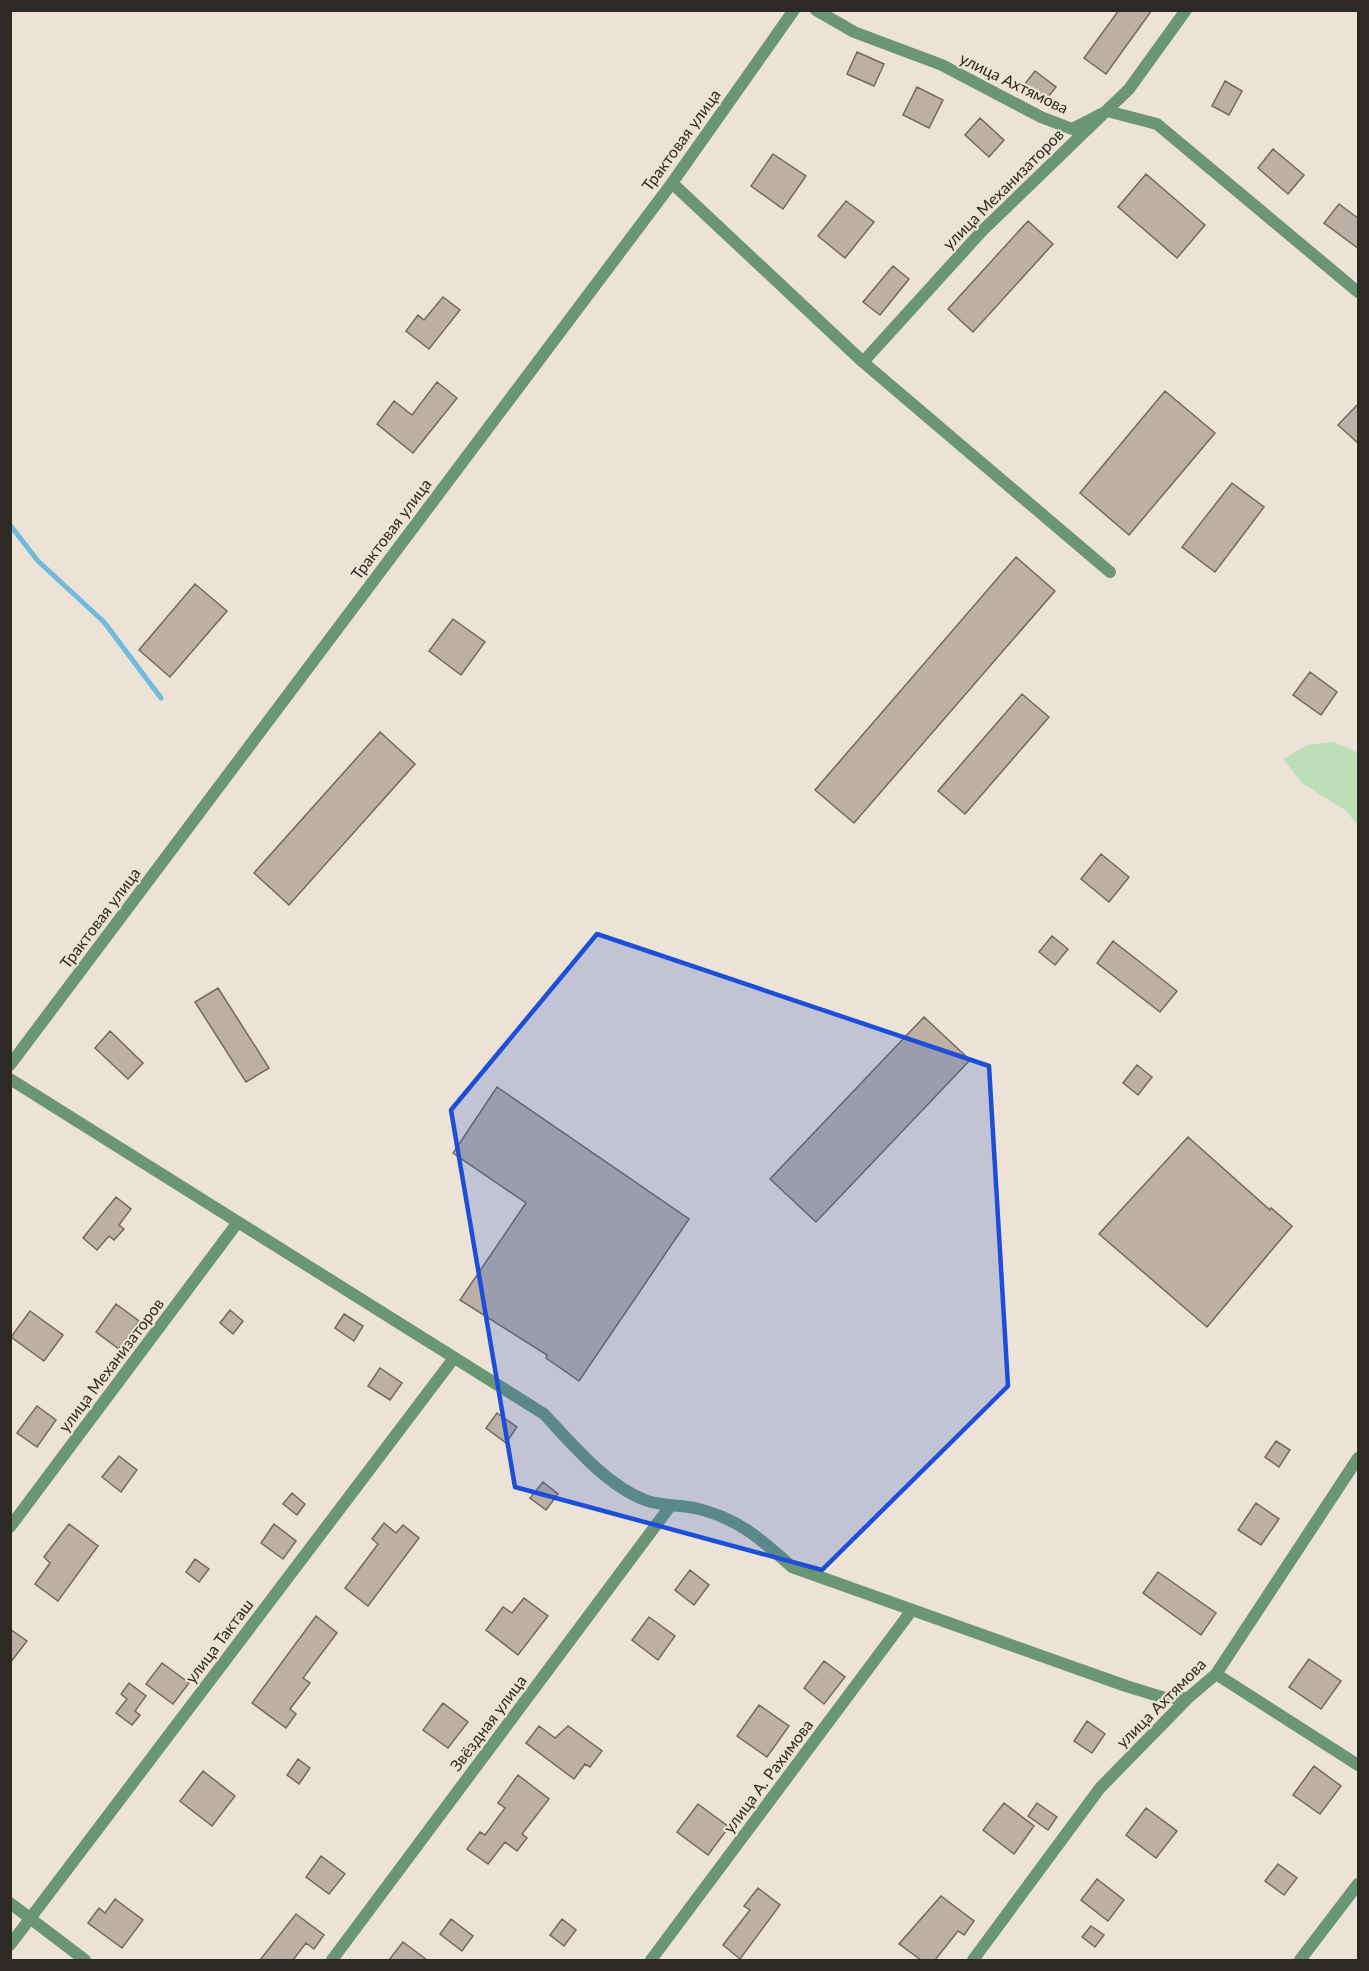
<svg xmlns="http://www.w3.org/2000/svg" width="1369" height="1971" viewBox="0 0 1369 1971" font-family="Lato,sans-serif">
  <rect width="100%" height="100%" fill="#ece2d5"/>
  <path fill="#bddfb7" d="M1334 742 1358 753V825L1345 810 1302 783 1283 759 1307 745Z"/>
  <g fill="none" stroke-linecap="round" stroke-linejoin="round">
    <path stroke="#70bade" stroke-width="5" d="M10 525 38 561 104 622 161 698"/>
  </g>
  <path fill="#bcafa5" stroke="#74685f" stroke-width="1.5" d="M1119 10H1152L1106 74 1084 58Z
    M857 52 884 64 874 86 847 74Z
    M1035 71 1056 87 1045 101 1024 85Z
    M1225 81 1242 91 1229 115 1212 106Z
    M917 87 943 100 929 128 903 115Z
    M980 118 1004 140 989 157 965 135Z
    M1273 149 1304 175 1288 194 1258 168Z
    M773 154 806 176 783 209 751 186Z
    M1146 174 1205 225 1177 258 1118 207Z
    M846 201 874 222 845 258 818 236Z
    M1339 204 1359 219V249L1324 223Z
    M1028 221 1053 244 973 332 948 309Z
    M893 266 909 279 880 315 863 302Z
    M443 297 460 310 429 349 406 331 418 315 424 320Z
    M437 382 457 398 413 453 377 424 394 401 412 415Z
    M1165 391 1215 433 1129 535 1080 493Z
    M1359 403V444L1338 425Z
    M1232 483 1264 507 1215 572 1182 547Z
    M1016 557 1055 591 854 823 815 790Z
    M195 584 227 611 170 677 139 650Z
    M453 619 485 642 461 675 429 651Z
    M1310 672 1337 692 1321 715 1293 695Z
    M1022 694 1049 717 965 814 938 791Z
    M380 732 415 764 289 905 254 873Z
    M1101 854 1129 877 1109 902 1081 879Z
    M1052 936 1068 949 1055 965 1039 952Z
    M1113 941 1177 991 1160 1012 1097 963Z
    M218 988 269 1068 246 1082 195 1002Z
    M924 1017 970 1060 816 1222 770 1179Z
    M110 1031 143 1063 128 1079 95 1048Z
    M1137 1065 1152 1077 1138 1095 1123 1083Z
    M497 1087 689 1219 579 1381 546 1358 547 1355 460 1300 526 1203 453 1153Z
    M1188 1137 1270 1210 1271 1208 1292 1226 1207 1327 1099 1234Z
    M116 1197 131 1209 119 1225 124 1229 114 1240 109 1236 97 1250 83 1238Z
    M116 1304 139 1321 119 1349 96 1332Z
    M230 1310 243 1321 233 1334 220 1323Z
    M30 1311 63 1335 44 1361 11 1337Z
    M344 1314 363 1326 354 1341 335 1328Z
    M380 1368 402 1383 390 1400 368 1386Z
    M37 1406 56 1420 37 1447 17 1433Z
    M497 1413 517 1427 506 1443 486 1428Z
    M1276 1441 1290 1450 1279 1467 1265 1457Z
    M119 1456 137 1470 121 1492 102 1477Z
    M543 1482 558 1494 546 1510 530 1498Z
    M292 1493 305 1504 297 1515 283 1504Z
    M1256 1503 1279 1519 1261 1545 1238 1530Z
    M384 1523 396 1533 403 1525 419 1538 368 1606 345 1588 378 1544 372 1539Z
    M69 1524 98 1546 58 1601 35 1584 50 1563 44 1557Z
    M274 1524 296 1541 283 1559 261 1543Z
    M195 1559 209 1569 199 1582 186 1572Z
    M690 1570 709 1585 694 1605 675 1590Z
    M1158 1572 1216 1613 1201 1635 1143 1593Z
    M524 1598 548 1616 518 1655 486 1630 503 1607 512 1613Z
    M316 1616 337 1633 303 1678 310 1683 290 1709 296 1714 286 1728 252 1703Z
    M649 1617 675 1636 658 1660 632 1640Z
    M10 1629 27 1641 10 1663Z
    M1309 1659 1341 1681 1321 1709 1289 1687Z
    M824 1661 845 1677 824 1704 804 1688Z
    M162 1663 189 1683 173 1704 146 1684Z
    M129 1683 146 1696 135 1711 140 1715 132 1725 116 1713 127 1699 121 1694Z
    M443 1703 468 1722 448 1748 423 1730Z
    M759 1705 789 1726 767 1757 737 1736Z
    M1087 1721 1105 1734 1092 1753 1074 1741Z
    M539 1726 555 1738 568 1726 602 1751 590 1767 585 1764 574 1779 526 1743Z
    M298 1759 310 1768 299 1784 287 1775Z
    M1314 1766 1341 1786 1320 1814 1293 1795Z
    M203 1771 235 1796 212 1826 180 1801Z
    M518 1775 549 1799 522 1834 527 1838 517 1851 505 1842 488 1864 467 1849 480 1832 485 1835 505 1808 498 1803Z
    M1004 1803 1034 1826 1014 1854 983 1830Z
    M1037 1803 1057 1817 1048 1830 1028 1816Z
    M698 1804 729 1827 708 1855 677 1832Z
    M1146 1808 1177 1831 1156 1858 1126 1835Z
    M321 1856 345 1874 329 1894 306 1877Z
    M1278 1864 1297 1878 1284 1895 1265 1881Z
    M1097 1879 1124 1900 1108 1921 1081 1900Z
    M758 1888 780 1905 740 1959 723 1945 750 1910 744 1906Z
    M941 1896 974 1921 964 1935 958 1931 935 1960H921L899 1944Z
    M115 1899 143 1920 122 1948 88 1923 99 1908 105 1913Z
    M296 1914 324 1935 314 1949 306 1943 293 1960H260Z
    M451 1919 473 1936 462 1951 440 1934Z
    M562 1919 576 1930 564 1946 550 1935Z
    M1091 1926 1104 1935 1095 1947 1082 1937Z
    M403 1942 427 1960H389Z"/>
  <g fill="none" stroke-linecap="round" stroke-linejoin="round">
    <path stroke="#6b9675" stroke-width="12" d="M816 10 854 32 942 65 1041 117 1072 129 1107 111 1157 124 1358 292
      M672 183 863 362 1110 572
      M863 362 982 231 1129 89 1186 10
      M10 1065 672 183 794 10
      M10 1079 544 1414C572 1444 606 1485 645 1500 660 1506 679 1505 695 1508 738 1518 761 1539 792 1567L1126 1686 1165 1698H1188
      M10 1527 238 1222
      M1216 1674 1358 1765
      M10 1903 85 1960
      M10 1945 454 1358
      M332 1960 671 1505
      M651 1960 912 1610
      M973 1960 1100 1788 1188 1698 1216 1674 1358 1458
      M1300 1960 1358 1884"/>
  </g>
  <path fill="#1d4ed8" fill-opacity="0.2" stroke="#1d4ed8" stroke-width="4.5" stroke-linejoin="round" d="M597 934 989 1066 1008 1386 822 1570 515 1487 451 1110Z"/>
  <g text-anchor="middle" stroke-width="4.5" stroke-linejoin="round" paint-order="stroke">
    <g font-size="16" fill="#2d2925" stroke="#ece2d5">
      <text transform="translate(1014 83) rotate(26)" y="6">улица Ахтямова</text>
      <text transform="translate(681 140) rotate(-54)" y="6">Трактовая улица</text>
      <text transform="translate(1003 189) rotate(-45)" y="6">улица Механизаторов</text>
      <text transform="translate(391 529) rotate(-53)" y="6">Трактовая улица</text>
      <text transform="translate(100 918) rotate(-53)" y="6">Трактовая улица</text>
      <text transform="translate(111 1365) rotate(-53)" y="6">улица Механизаторов</text>
      <text transform="translate(219 1641) rotate(-53)" y="6">улица Такташ</text>
      <text transform="translate(1161 1703) rotate(-45)" y="6">улица Ахтямова</text>
      <text transform="translate(488 1723) rotate(-53)" y="6">Звёздная улица</text>
      <text transform="translate(768 1776) rotate(-53)" y="6">улица А. Рахимова</text>
    </g>
  </g>
  <rect width="1369" height="1971" fill="none" stroke="#2d2925" stroke-width="24"/>
</svg>
